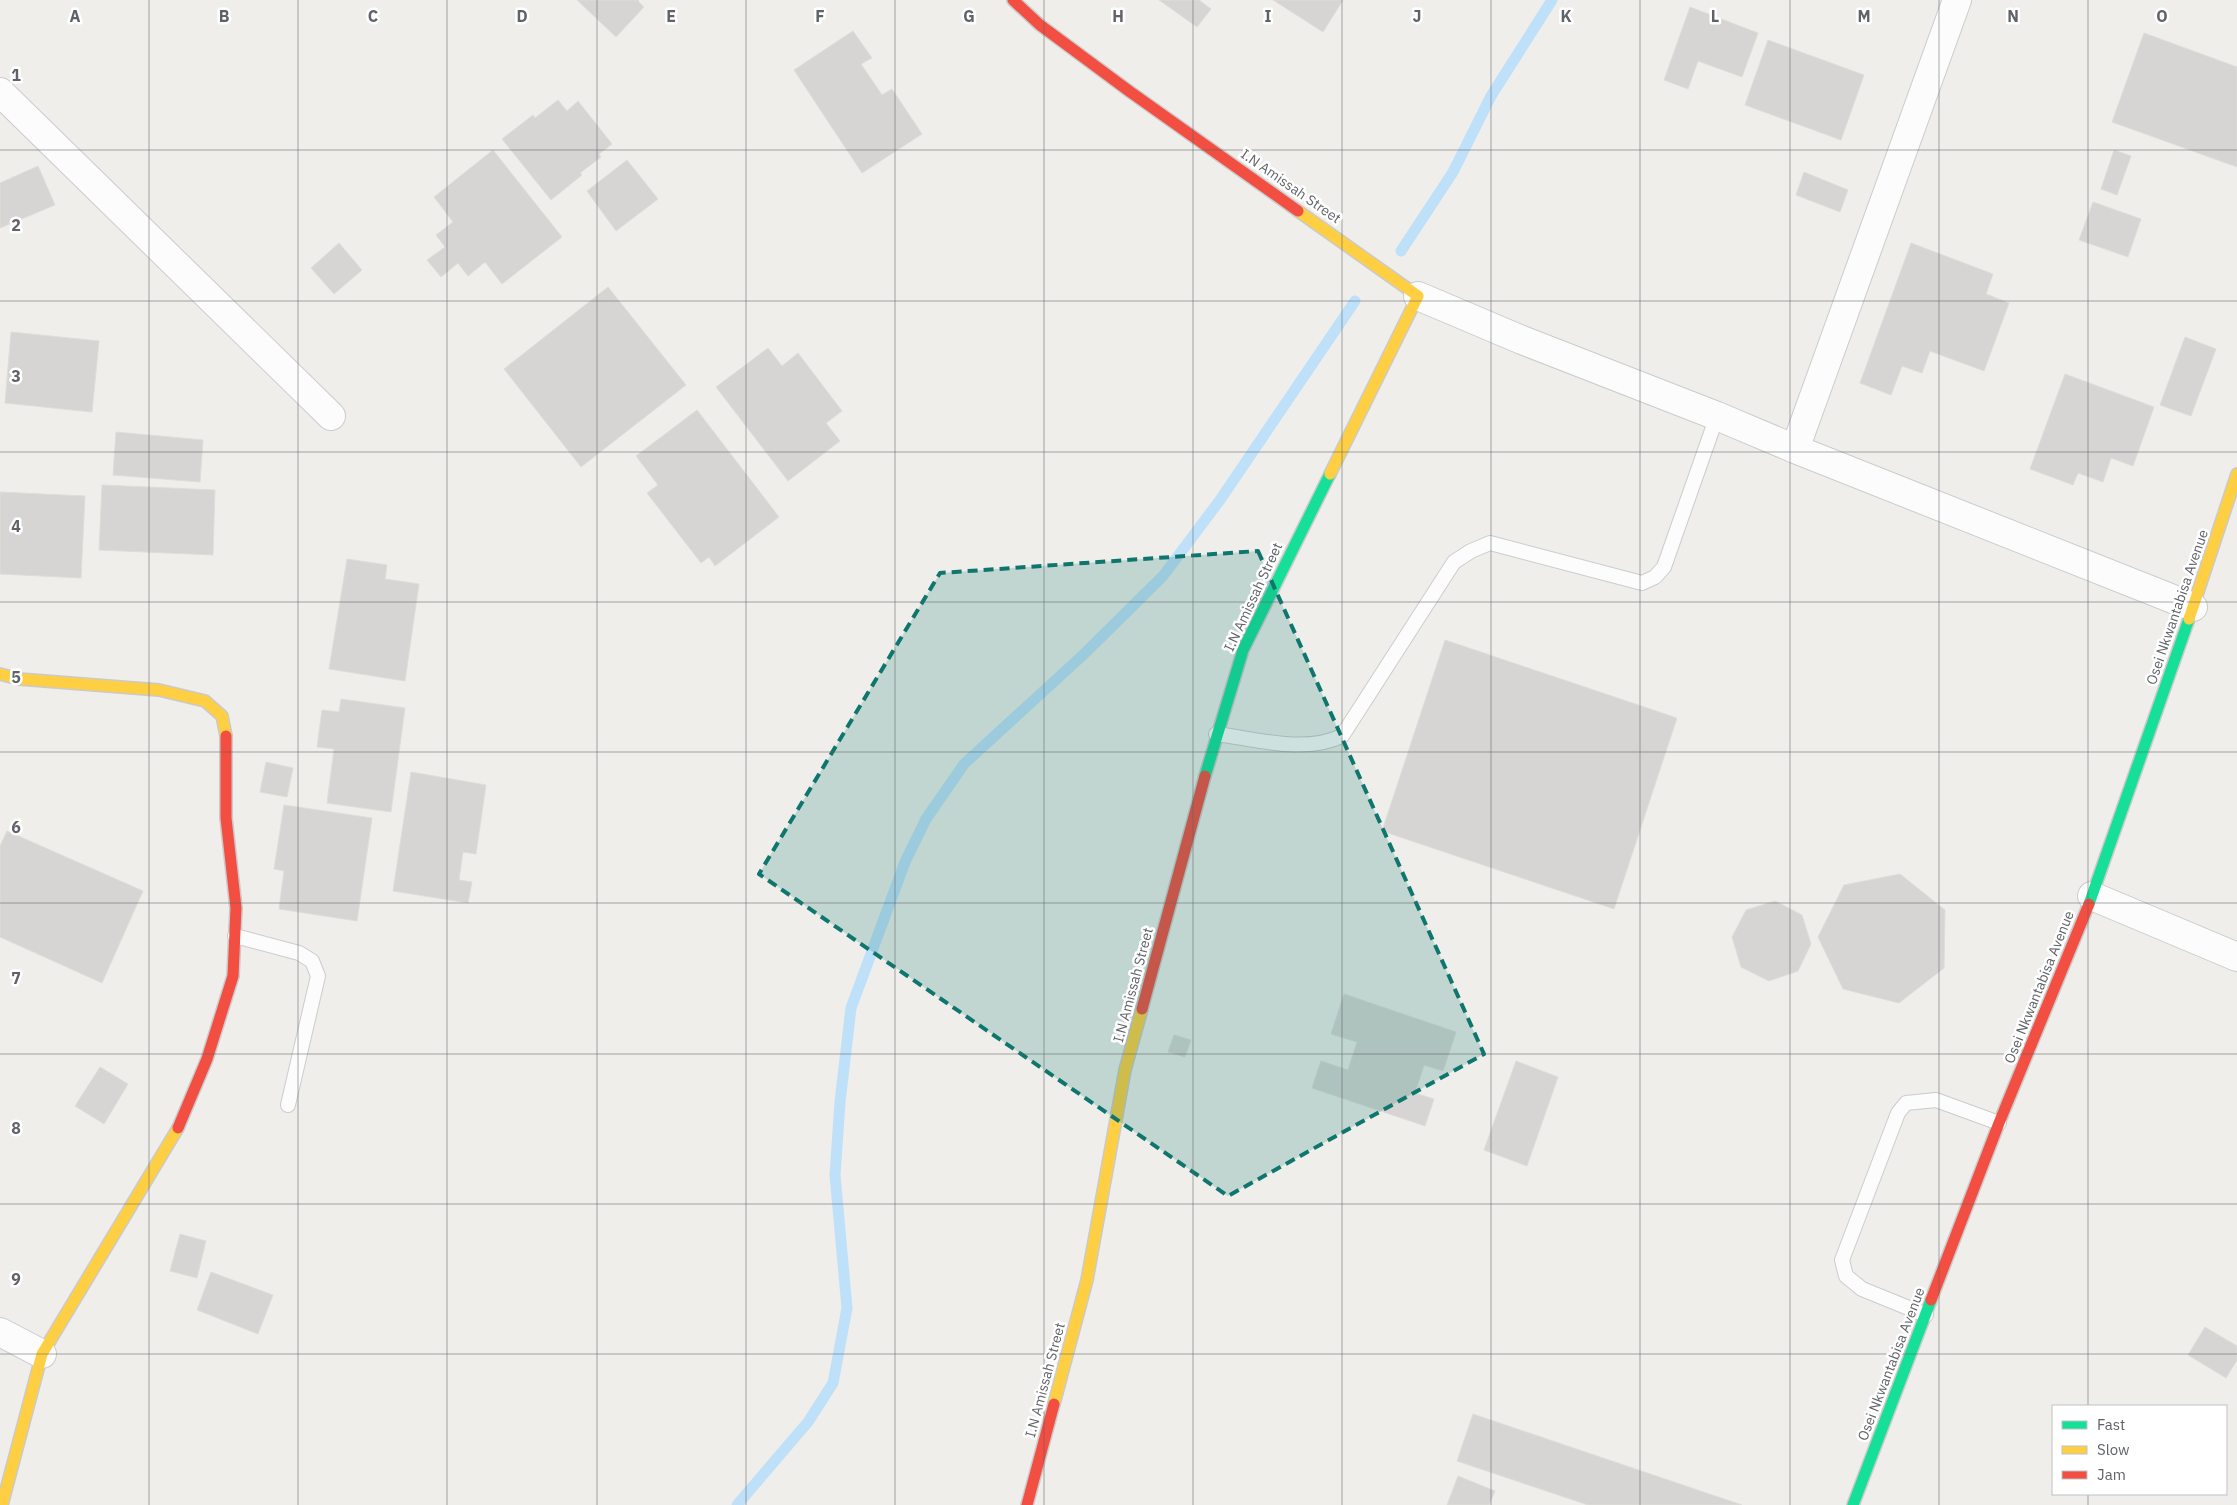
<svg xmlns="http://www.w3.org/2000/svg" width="2237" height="1505" viewBox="0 0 2237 1505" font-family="'IBM Plex Sans',sans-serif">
  <rect width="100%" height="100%" fill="#efeeea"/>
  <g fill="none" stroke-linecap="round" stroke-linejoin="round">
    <path stroke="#bfe0f9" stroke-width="11" d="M1401 251 1453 172 1491 96 1552 0
      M737 1505 808 1422 833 1383 847 1308 835 1175 840 1102 851 1008 905 862 926 819 964 764 1083 655 1163 576 1220 500 1355 301"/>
  </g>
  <path fill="#d6d5d3" stroke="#deddd9" d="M577 0H639L638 1 644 7 616 37Z
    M1159 0H1199L1211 9 1197 27Z
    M1273 0H1343L1323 32Z
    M1690 7 1758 33 1742 77 1698 61 1688 89 1664 80Z
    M853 31 872 58 861 64 882 95 892 89 922 134 862 173 794 70Z
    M2144 33 2237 67V167L2112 122Z
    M1768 40 1864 75 1841 140 1745 105Z
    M558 100 567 111 578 101 612 144 599 154 601 157 580 173 582 175 551 200 502 139 533 115 535 118Z
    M493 150 562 237 502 284 485 262 468 276 458 263 441 277 427 260 445 247 436 235 453 222 434 197Z
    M2114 150 2131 156 2117 195 2101 189Z
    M627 160 658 199 616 231 587 191Z
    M38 166 55 205 0 228V183Z
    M1804 172 1848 190 1840 212 1796 195Z
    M2093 202 2141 219 2128 257 2079 240Z
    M339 243 362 270 334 294 311 268Z
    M1911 243 1993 274 1986 294 2009 303 1984 371 1930 351 1922 373 1902 366 1891 395 1860 383Z
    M608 287 686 385 581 467 504 369Z
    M11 332 99 341 92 412 5 403Z
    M2185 337 2216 349 2191 416 2160 405Z
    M768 348 782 366 798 353 842 411 826 423 840 441 788 481 716 387Z
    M2065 374 2154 407 2133 466 2111 458 2103 482 2078 473 2073 485 2030 469Z
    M697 410 779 517 715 566 709 557 701 563 647 493 658 485 636 456Z
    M116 432 203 440 200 482 113 475Z
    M102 485 215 490 213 555 99 550Z
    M0 492 85 496 81 578 0 574Z
    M347 559 387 565 385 579 419 584 405 681 329 669Z
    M1445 640 1677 718 1614 909 1382 831Z
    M341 699 405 708 391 812 327 803 334 749 317 747 322 710 339 712Z
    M266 762 293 768 287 797 260 792Z
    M411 772 486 785 476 854 463 852 459 880 472 882 468 903 393 891Z
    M284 805 372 818 357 921 279 909 284 871 274 869Z
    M7 831 143 891 102 983 0 937V846Z
    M1900 874 1945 910 1944 968 1899 1003 1843 989 1818 937 1844 885Z
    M1775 901 1802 915 1811 944 1798 971 1769 981 1741 967 1732 937 1746 910Z
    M1344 994 1456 1032 1443 1071 1424 1065 1415 1093 1434 1099 1425 1126 1312 1088 1321 1061 1348 1070 1357 1042 1331 1034Z
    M1174 1035 1191 1040 1185 1057 1168 1052Z
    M1516 1061 1558 1077 1527 1166 1484 1150Z
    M100 1067 128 1084 104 1124 75 1106Z
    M180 1234 206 1241 197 1278 170 1271Z
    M211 1272 273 1295 258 1334 197 1310Z
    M2205 1327 2237 1346V1360L2226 1378 2188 1355Z
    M1473 1414 1742 1505H1588L1457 1461Z
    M1458 1476 1495 1491 1489 1505H1447Z"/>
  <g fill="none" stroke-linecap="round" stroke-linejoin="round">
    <defs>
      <path id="lane" d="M1216 734C1256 739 1304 754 1342 736L1454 562 1471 551 1490 543 1642 583 1655 577 1664 567 1717 416
        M235 936 299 953 312 961 318 976 288 1105
        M1926 1315 1862 1289 1846 1276 1842 1260 1898 1113 1906 1103 1936 1100 1999 1123"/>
      <path id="street" d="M0 92 331 416
        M1418 296 1522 340 1717 416 1795 449 2193 607
        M1795 449 1957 0
        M2092 896 2237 957
        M0 1332 42 1354"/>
      <path id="fast" d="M1205 776 1243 650 1330 474
        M2089 904 2189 619
        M1853 1505 1931 1300"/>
      <path id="slow" d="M1298 211 1418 296 1330 474
        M2189 619 2237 474
        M0 674 19 679 159 690 205 701 222 716 226 736
        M1054 1404 1087 1280 1125 1070 1142 1009
        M2 1505 42 1354 178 1128"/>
      <path id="jam" d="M1013 0 1040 25 1129 91 1298 211
        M1142 1009 1205 776
        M178 1128 207 1059 233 976 236 908 226 818V736
        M1931 1300 1999 1123 2089 904
        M1027 1505 1054 1404"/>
    </defs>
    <use href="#lane" stroke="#cbcccc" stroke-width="16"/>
    <use href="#street" stroke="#cbcccc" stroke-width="30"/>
    <use href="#fast" stroke="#cacacb" stroke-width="14"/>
    <use href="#slow" stroke="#cacacb" stroke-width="14"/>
    <use href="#jam" stroke="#cacacb" stroke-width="14"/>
    <use href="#lane" stroke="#fdfcfc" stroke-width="14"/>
    <use href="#street" stroke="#fdfcfc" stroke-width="28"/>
    <use href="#fast" stroke="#16e098" stroke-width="11"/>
    <use href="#slow" stroke="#ffcf43" stroke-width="11"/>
    <use href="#jam" stroke="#f24e42" stroke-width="11"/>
  </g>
  <path fill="#0f766e" fill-opacity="0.2" stroke="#0f766e" stroke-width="4" stroke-dasharray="10 6" stroke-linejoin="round" d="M1258 551 1484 1054 1228 1196 759 874 940 573Z"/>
  <path fill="none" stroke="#5f6368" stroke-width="1" stroke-opacity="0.55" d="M149 0V1505M298 0V1505M447 0V1505M597 0V1505M746 0V1505M895 0V1505M1044 0V1505M1193 0V1505M1342 0V1505M1491 0V1505M1640 0V1505M1790 0V1505M1939 0V1505M2088 0V1406M0 150H2237M0 301H2237M0 452H2237M0 602H2237M0 752H2237M0 903H2237M0 1054H2237M0 1204H2237M0 1354H2237M2088 1494V1505"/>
  <g text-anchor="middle" stroke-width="5" stroke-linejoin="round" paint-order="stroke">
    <g font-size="14" fill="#5f6368" stroke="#fff">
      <text transform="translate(1291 186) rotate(35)" y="5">I.N Amissah Street</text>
      <text transform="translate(1253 597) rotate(-65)" y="5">I.N Amissah Street</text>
      <text transform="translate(2177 607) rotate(-71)" y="5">Osei Nkwantabisa Avenue</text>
      <text transform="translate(1133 985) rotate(-75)" y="5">I.N Amissah Street</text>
      <text transform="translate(2039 987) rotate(-68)" y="5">Osei Nkwantabisa Avenue</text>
      <text transform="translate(1891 1364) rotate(-69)" y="5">Osei Nkwantabisa Avenue</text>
      <text transform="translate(1045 1380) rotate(-75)" y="5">I.N Amissah Street</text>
    </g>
  </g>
  <g font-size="16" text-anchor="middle" font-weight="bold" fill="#5f6368" stroke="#fff" stroke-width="5" stroke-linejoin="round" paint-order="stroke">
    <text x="75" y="22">A</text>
    <text x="224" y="22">B</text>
    <text x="373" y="22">C</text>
    <text x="522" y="22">D</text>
    <text x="671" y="22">E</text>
    <text x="820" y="22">F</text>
    <text x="969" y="22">G</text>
    <text x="1118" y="22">H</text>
    <text x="1268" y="22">I</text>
    <text x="1417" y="22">J</text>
    <text x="1566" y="22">K</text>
    <text x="1715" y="22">L</text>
    <text x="1864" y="22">M</text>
    <text x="2013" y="22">N</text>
    <text x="2162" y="22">O</text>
    <text x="16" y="81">1</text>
    <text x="16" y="231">2</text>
    <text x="16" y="382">3</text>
    <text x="16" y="532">4</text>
    <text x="16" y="683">5</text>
    <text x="16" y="833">6</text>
    <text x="16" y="984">7</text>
    <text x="16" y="1134">8</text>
    <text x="16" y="1285">9</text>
  </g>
  <rect x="2052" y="1405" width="175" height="90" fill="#ffffff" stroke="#bfc1c3"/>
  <rect x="2062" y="1421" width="25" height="8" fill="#16e098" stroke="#bfc1c3"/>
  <text x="2097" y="1430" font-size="15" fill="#5f6368">Fast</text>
  <rect x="2062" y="1446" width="25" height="8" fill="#ffcf43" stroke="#bfc1c3"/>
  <text x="2097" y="1455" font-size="15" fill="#5f6368">Slow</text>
  <rect x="2062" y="1471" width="25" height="8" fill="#f24e42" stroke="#bfc1c3"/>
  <text x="2097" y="1480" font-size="15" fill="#5f6368">Jam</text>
</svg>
